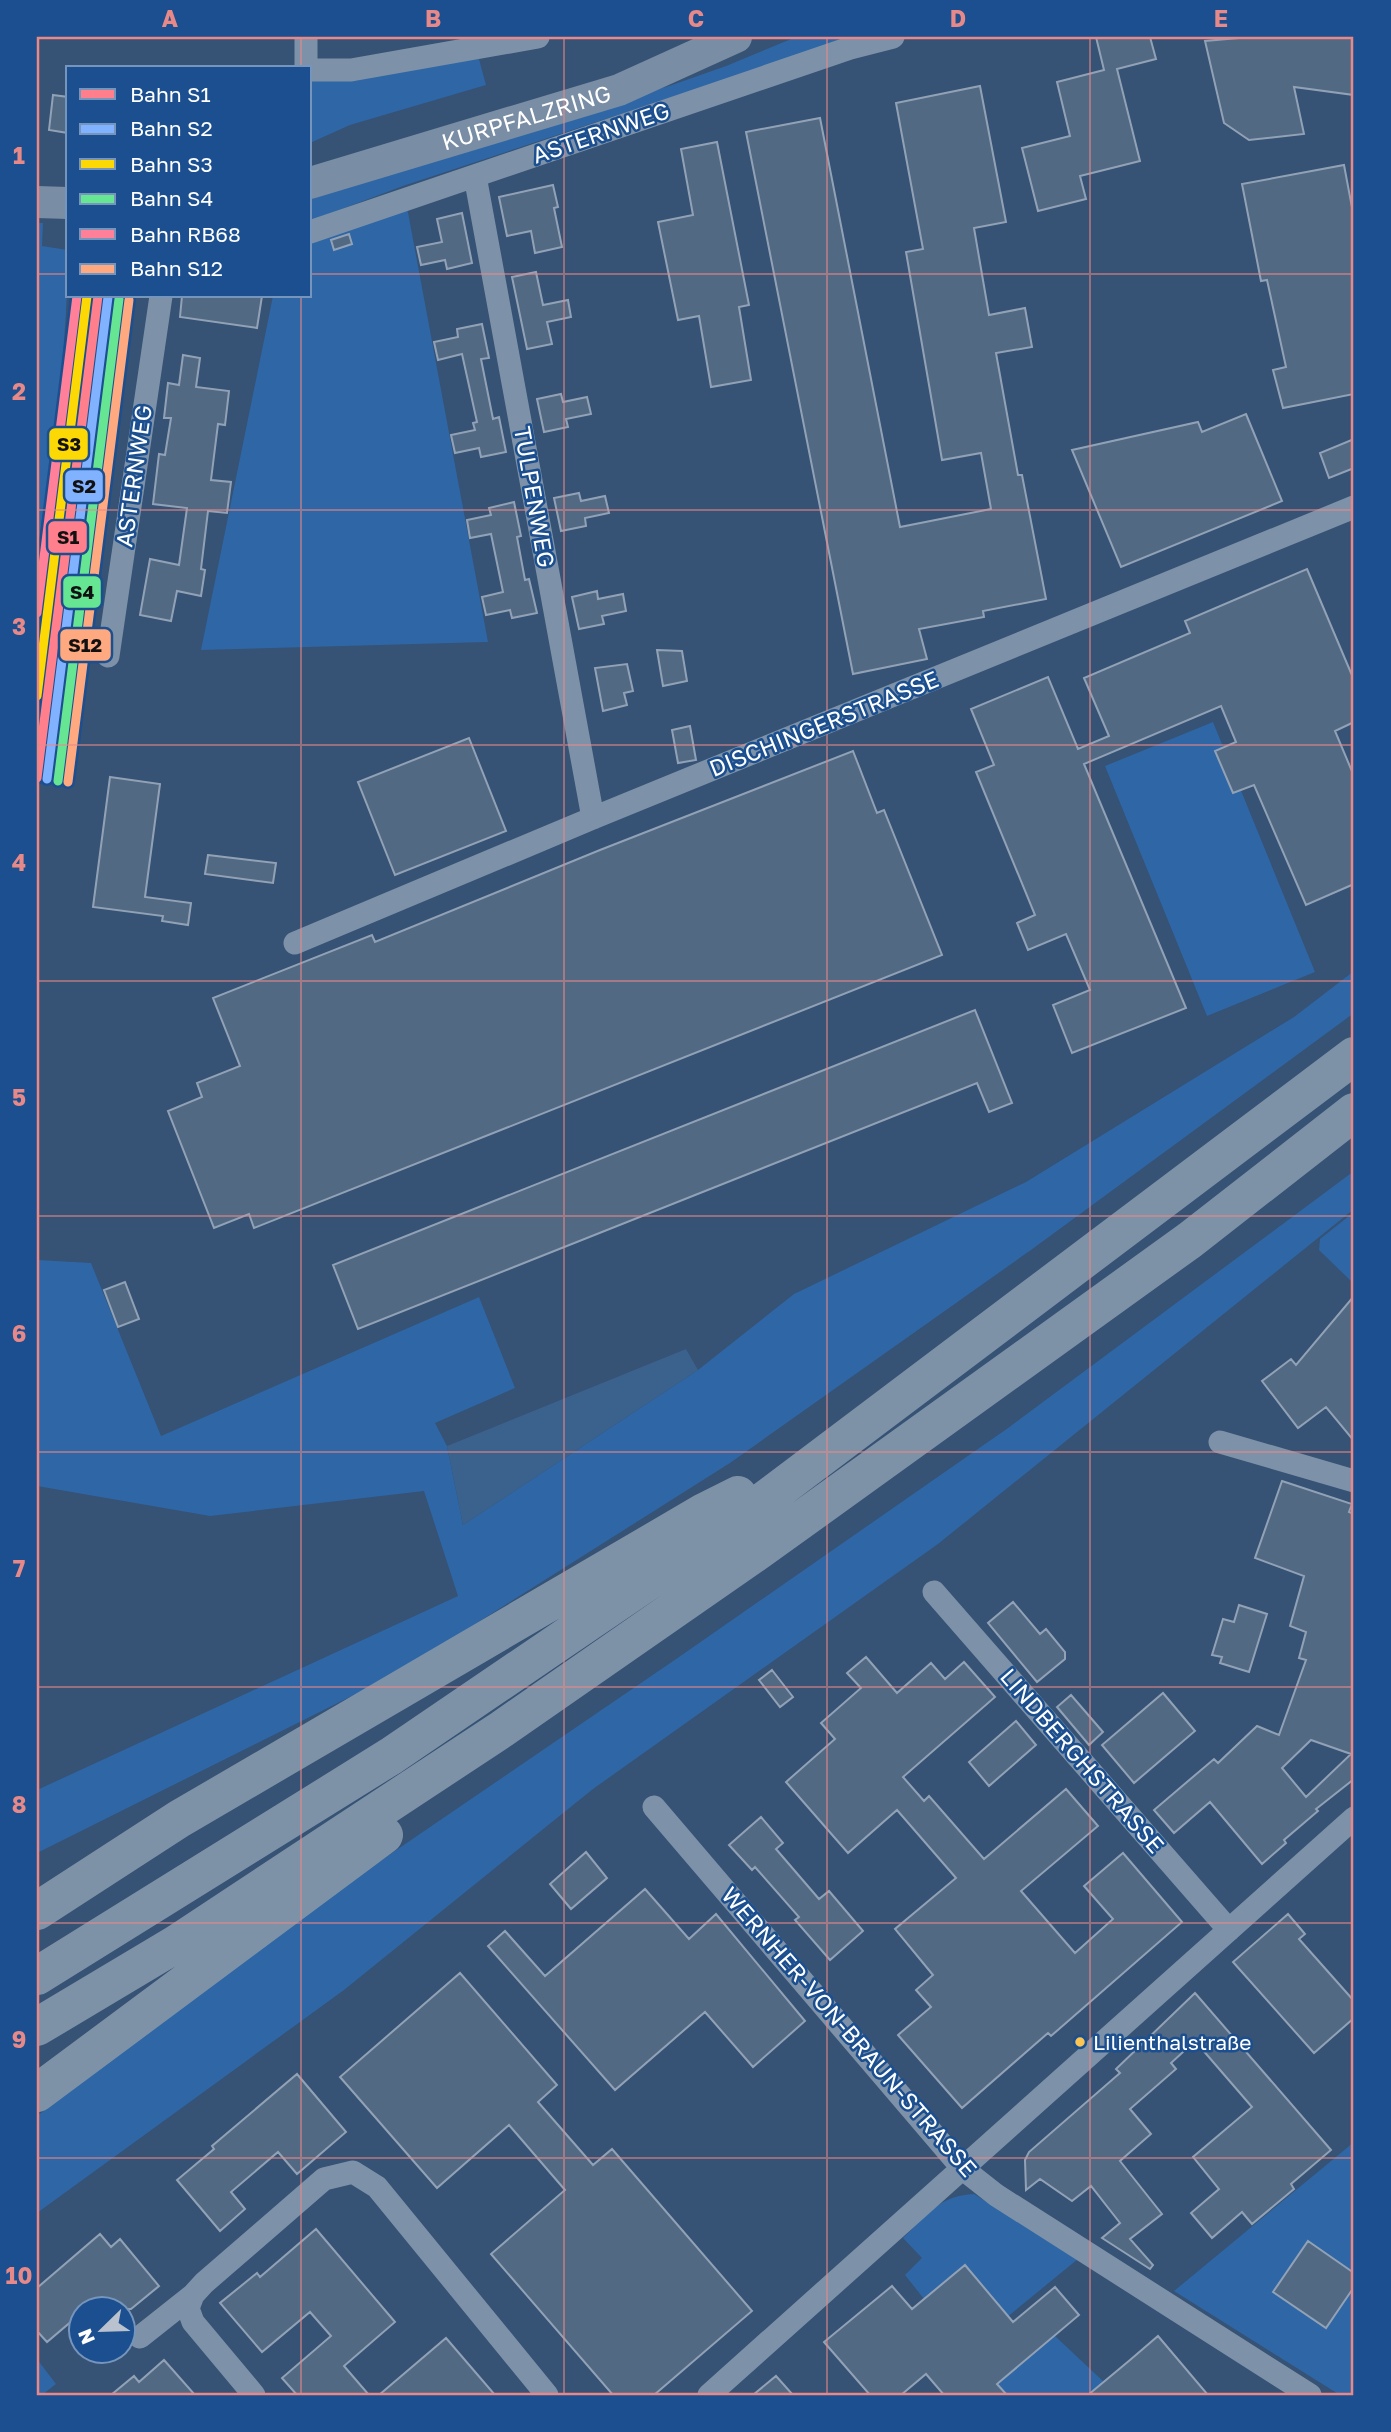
<svg xmlns="http://www.w3.org/2000/svg" width="1391" height="2432" viewBox="0 0 1391 2432" font-family="'Golos Text',sans-serif">
  <rect width="100%" height="100%" fill="#365274"/>
  <path fill="#2f66a5" d="M796 37H854L403 186 310 221V198L672 85 726 66Z
    M479 59 486 85 350 125 310 143V78Z
    M407 207 488 642 201 650 273 296H310V242Z
    M37 223H43L42 246 68 250C68 352 51 455 37 556Z
    M1213 722 1315 972 1207 1016 1105 766Z
    M1354 971V1013L1031 1250 730 1463 396 1674 37 1853V1790L458 1596 424 1491 210 1516 37 1486 38 1260 91 1263 161 1436 479 1297 515 1388 435 1423 447 1446 463 1525 698 1370 794 1294 1026 1182 1294 1017Z
    M1354 1171V1209L938 1544 593 1789 344 1990 37 2213V2116L310 1909 679 1657 1008 1428Z
    M1354 1212V1284L1319 1250 1320 1239Z
    M1354 2142V2395H1340L1174 2291Z
    M974 2194 1078 2259 973 2345 1004 2311 965 2265 924 2299 905 2275 922 2258 903 2238C927 2215 938 2196 974 2194Z
    M1055 2336 1104 2382 1088 2395H1007L993 2378 1018 2366Z
    M37 2359 56 2384 42 2395H37Z"/>
  <path fill="#3b618d" d="M686 1349 698 1370 463 1525 447 1446Z"/>
  <path fill="#526984" stroke="#92a2b6" stroke-width="2" fill-rule="evenodd" d="M1096 37H1150L1156 59 1117 69 1140 161 1080 176 1086 199 1038 211 1022 148 1070 136 1057 82 1104 70Z
    M1250 37H1354V95L1294 87 1304 134 1249 140 1224 123 1205 41Z
    M980 86 1006 222 974 228 989 315 1025 308 1032 347 996 353 1018 475H1022L1046 599 983 611 984 617 919 629 927 659 853 674 746 132 820 118 900 527 991 509 981 453 942 460 906 252 923 249 896 103Z
    M53 95 68 97V133L49 130Z
    M717 142 749 305 739 307 751 380 711 387 699 316 678 320 658 222 693 215 681 149Z
    M1344 165 1354 218V394L1283 408 1273 370 1286 367 1267 280 1261 281 1242 184Z
    M553 185 558 207 554 208 562 247 535 253 531 231 507 236 499 197Z
    M462 213 472 263 447 269 445 260 421 265 417 247 442 242 437 219Z
    M349 234 352 244 334 250 331 240Z
    M536 272 543 305 568 300 571 317 547 322 552 344 527 349 512 277Z
    M182 296H262L257 328 180 317Z
    M482 324 489 358 481 359 493 419 499 417 506 452 481 457 479 448 455 453 451 435 475 430 473 423 477 422 462 354 438 360 434 342 458 337 457 329Z
    M183 355 200 358 196 387 229 391 225 425 218 424 211 480 231 482 227 513 208 511 201 569 205 570 201 596 177 591 171 621 140 615 150 559 179 565 187 508 153 504 159 454 165 455 171 418H164L168 383 179 385Z
    M561 394 563 402 587 397 591 414 566 419 568 427 544 432 537 399Z
    M1246 414 1282 501 1121 567 1072 450 1198 422 1202 432Z
    M1354 439V468L1329 478 1320 453Z
    M579 493 581 501 605 496 609 513 585 518 586 526 561 531 554 498Z
    M514 502 521 536 517 537 525 580 529 579 537 613 512 618 510 610 486 615 482 597 503 592 491 534 470 538 467 520 491 515 489 508Z
    M1307 569 1354 680V722L1335 731 1354 776V884L1306 905 1254 785 1233 793 1215 751 1236 742 1221 706 1084 764 1186 1008 1072 1053 1053 1005 1090 990 1066 934 1028 950 1017 923 1035 915 976 772 994 765 971 709 1048 677 1078 749 1109 736 1084 678 1190 633 1185 621Z
    M597 591 598 599 623 594 626 611 602 616 604 624 579 629 572 597Z
    M657 650 682 651 687 681 663 686Z
    M627 664 633 691 624 693 627 705 603 711 595 668Z
    M690 726 696 760 678 763 672 730Z
    M469 738 506 831 395 875 358 782Z
    M853 751 877 813 884 810 942 955 254 1228 249 1214 214 1228 168 1111 202 1097 197 1083 240 1066 213 998 372 935 375 942 600 850Z
    M110 777 160 784 145 897 191 903 188 925 162 921 163 916 93 907Z
    M208 855 276 863 273 883 205 874Z
    M975 1010 1012 1103 989 1112 977 1083 358 1329 333 1265Z
    M125 1282 139 1319 118 1327 104 1290Z
    M1354 1296V1441L1326 1407 1298 1428 1262 1381 1291 1359 1296 1365Z
    M1282 1481 1352 1504 1349 1512 1354 1514V1779L1316 1809 1318 1811 1284 1840 1286 1843 1262 1864 1210 1802 1174 1833 1154 1810 1214 1759 1218 1763 1257 1726 1279 1735 1306 1660 1299 1658 1306 1632 1290 1626 1304 1576 1255 1558ZM1311 1740 1351 1754 1306 1797 1282 1768Z
    M1013 1602 1040 1634 1046 1629 1065 1652V1659L1037 1682 988 1623Z
    M1239 1605 1267 1614 1249 1672 1220 1663 1222 1657 1212 1655 1223 1619 1234 1622Z
    M866 1657 897 1693 931 1663 945 1679 964 1662 995 1697 903 1777 924 1801 929 1796 984 1859 1066 1789 1098 1826 1021 1891 1075 1953 1113 1919 1084 1886 1123 1853 1182 1922 1051 2036 1048 2033 962 2108 898 2035 931 2007 916 1990 933 1975 895 1929 956 1878 897 1810 848 1853 786 1782 835 1739 821 1723 861 1688 847 1673Z
    M772 1670 793 1697 780 1707 759 1680Z
    M1163 1693 1195 1731 1134 1783 1102 1745Z
    M1071 1695 1103 1732 1089 1745 1057 1707Z
    M1016 1721 1036 1745 989 1786 969 1762Z
    M761 1817 783 1843 776 1849 819 1899 829 1891 863 1931 830 1960 795 1920 799 1917 755 1867 752 1870 729 1845Z
    M586 1852 607 1878 571 1909 550 1884Z
    M645 1889 689 1939 716 1914 805 2021 753 2067 705 2012 615 2090 488 1946 505 1931 545 1976Z
    M1288 1914 1305 1934 1299 1939 1354 2001V2018L1314 2053 1233 1962Z
    M460 1973 557 2085 538 2102 593 2165 612 2149 752 2311 654 2395H613L491 2254 565 2190 509 2125 437 2188 340 2077Z
    M1195 1993 1331 2150 1291 2184 1294 2189 1252 2224 1242 2212 1212 2238 1191 2213 1219 2189 1193 2157 1252 2107 1195 2041 1171 2063 1176 2069 1130 2109 1151 2134 1120 2161 1162 2214 1130 2239 1153 2265 1150 2269 1102 2238 1120 2223 1091 2186 1072 2201 1040 2179 1026 2190 1025 2160 1029 2152 1120 2073 1116 2069Z
    M297 2074 346 2132 297 2174 278 2152 231 2192 245 2209 220 2231 177 2180 214 2149 212 2146Z
    M316 2229 395 2322 344 2366 369 2395H297L282 2378 331 2336 310 2312 262 2352 220 2303 257 2273 260 2277Z
    M100 2234 111 2247 120 2239 159 2286 131 2309H80V2314L47 2342 37 2331V2288Z
    M1308 2241 1354 2273V2287L1326 2328 1273 2292Z
    M965 2265 1013 2322 1055 2287 1079 2315 997 2384 1007 2395H944L926 2374 901 2395H870L824 2342 892 2286 912 2309Z
    M1158 2336 1208 2395H1088L1130 2360Z
    M446 2338 495 2395H379Z
    M164 2360 195 2395H111L134 2376 139 2382Z
    M776 2376 793 2395H753Z"/>
  <g fill="none" stroke-linecap="round" stroke-linejoin="round">
    <path stroke="#7d92a8" stroke-width="23" d="M306 37V68
      M310 70H351L538 37
      M475 176 593 818
      M310 232 850 48 893 37
      M108 656 161 296
      M295 943 593 818 1354 507
      M1220 1442 1354 1481
      M934 1592 1229 1930
      M654 1807 963 2169 996 2195 1310 2395
      M140 2337 193 2295
      M254 2395 193 2322 188 2308 193 2295 204 2283 324 2179 353 2172 377 2187 547 2395
      M709 2395 1354 1818"/>
    <g stroke="#798da4" stroke-width="32">
      <path id="s1" d="M310 183 619 90 736 37"/>
      <path d="M37 202 68 203"/>
    </g>
    <path stroke="#7e92a7" stroke-width="38" d="M37 1911 179 1819 704 1512 738 1495
      M37 1976 391 1756 738 1520 1354 1056
      M37 2027 176 1944 502 1729 761 1549 1190 1240 1354 1112
      M37 2093 384 1835"/>
    <defs>
      <path id="rail-1" d="M37 778 98 296"/>
      <path id="rail-2" d="M47 779 108 297"/>
      <path id="rail-3" d="M37 696 87 296"/>
      <path id="rail-4" d="M58 781 119 299"/>
      <path id="rail-5" d="M37 613 77 296"/>
      <path id="rail-6" d="M68 782 129 300"/>
    </defs>
    <use href="#rail-1" stroke="#1b4f8f" stroke-width="14"/>
    <use href="#rail-2" stroke="#1b4f8f" stroke-width="14"/>
    <use href="#rail-3" stroke="#1b4f8f" stroke-width="14"/>
    <use href="#rail-4" stroke="#1b4f8f" stroke-width="14"/>
    <use href="#rail-5" stroke="#1b4f8f" stroke-width="14"/>
    <use href="#rail-6" stroke="#1b4f8f" stroke-width="14"/>
    <use href="#rail-1" stroke="#ff808c" stroke-width="9"/>
    <use href="#rail-2" stroke="#80b2ff" stroke-width="9"/>
    <use href="#rail-3" stroke="#fcd804" stroke-width="9"/>
    <use href="#rail-4" stroke="#66e692" stroke-width="9"/>
    <use href="#rail-5" stroke="#ff8098" stroke-width="9"/>
    <use href="#rail-6" stroke="#ffa980" stroke-width="9"/>
  </g>
  <path fill="none" stroke="#e88989" stroke-width="2" stroke-opacity="0.55" d="M301 37V68M564 37V2395M827 37V2395M1090 37V2395M37 274H68M310 274H1354M301 296V2395M37 510H1354M37 745H1354M37 981H1354M37 1216H1354M37 1452H1354M37 1687H1354M37 1923H1354M37 2158H1354"/>
  <circle fill="#fcc553" stroke="#1b4f8f" stroke-width="2.5" cx="1080" cy="2042" r="6"/>
  <g text-anchor="middle" stroke-width="5" stroke-linejoin="round" paint-order="stroke">
    <g font-size="21" fill="#fff" stroke="#1b4f8f" text-anchor="start">
      <text x="1093" y="2050">Lilienthalstraße</text>
    </g>
    <g font-size="23" fill="#fff" stroke="#1b4f8f">
      <text dy="8" stroke="none"><textPath href="#s1" startOffset="226">KURPFALZRING</textPath></text>
      <text transform="translate(601 133) rotate(-19)" y="8">ASTERNWEG</text>
      <text transform="translate(134 476) rotate(-82)" y="8">ASTERNWEG</text>
      <text transform="translate(534 497) rotate(80)" y="8">TULPENWEG</text>
      <text transform="translate(824 724) rotate(-22)" y="8">DISCHINGERSTRASSE</text>
      <text transform="translate(1082 1761) rotate(49)" y="8">LINDBERGHSTRASSE</text>
      <text transform="translate(849 2032) rotate(49)" y="8">WERNHER-VON-BRAUN-STRASSE</text>
    </g>
  </g>
  <g stroke="#1b4f8f" stroke-width="2.5">
    <rect x="48" y="427" width="41" height="34" rx="7" fill="#fcd804"/>
    <rect x="64" y="469" width="40" height="34" rx="7" fill="#80b2ff"/>
    <rect x="47" y="520" width="41" height="34" rx="7" fill="#ff808c"/>
    <rect x="62" y="575" width="40" height="34" rx="7" fill="#66e692"/>
    <rect x="59" y="628" width="53" height="34" rx="7" fill="#ffa980"/>
  </g>
  <g font-size="19" text-anchor="middle" font-weight="bold" fill="#111">
    <text x="69" y="451">S3</text>
    <text x="84" y="493">S2</text>
    <text x="68" y="544">S1</text>
    <text x="82" y="599">S4</text>
    <text x="85" y="652">S12</text>
  </g>
  <rect width="1391" height="2432" fill="none" stroke="#1b4f8f" stroke-width="77"/>
  <rect x="66" y="66" width="245" height="231" fill="#1b4f8f" stroke="#7695bc" stroke-width="2"/>
  <rect x="80" y="89" width="35" height="10" fill="#ff808c" stroke="#7695bc" stroke-width="2"/>
  <text x="130" y="102" font-size="21" fill="#ffffff">Bahn S1</text>
  <rect x="80" y="124" width="35" height="10" fill="#80b2ff" stroke="#7695bc" stroke-width="2"/>
  <text x="130" y="136" font-size="21" fill="#ffffff">Bahn S2</text>
  <rect x="80" y="159" width="35" height="10" fill="#fcd804" stroke="#7695bc" stroke-width="2"/>
  <text x="130" y="172" font-size="21" fill="#ffffff">Bahn S3</text>
  <rect x="80" y="194" width="35" height="10" fill="#66e692" stroke="#7695bc" stroke-width="2"/>
  <text x="130" y="206" font-size="21" fill="#ffffff">Bahn S4</text>
  <rect x="80" y="229" width="35" height="10" fill="#ff8098" stroke="#7695bc" stroke-width="2"/>
  <text x="130" y="242" font-size="21" fill="#ffffff">Bahn RB68</text>
  <rect x="80" y="264" width="35" height="10" fill="#ffa980" stroke="#7695bc" stroke-width="2"/>
  <text x="130" y="276" font-size="21" fill="#ffffff">Bahn S12</text>
  <g transform="translate(102 2330) rotate(247)"><circle r="33" fill="#1b4f8f" stroke="#7695bc" stroke-width="2"/>
  <path d="M0-5L12 26L0 18L-12 26Z" fill="#b9c2ce"/>
  <text y="-10" font-size="19" font-weight="bold" text-anchor="middle" fill="#ffffff">N</text>
  </g>
  <rect x="38" y="38" width="1314" height="2356" fill="none" stroke="#e88989" stroke-width="2.5"/>
  <g font-size="23" text-anchor="middle" font-weight="bold" fill="#e88989">
    <text x="170" y="27">A</text>
    <text x="433" y="27">B</text>
    <text x="696" y="27">C</text>
    <text x="958" y="27">D</text>
    <text x="1221" y="27">E</text>
    <text x="19" y="164">1</text>
    <text x="19" y="400">2</text>
    <text x="19" y="635">3</text>
    <text x="19" y="871">4</text>
    <text x="19" y="1106">5</text>
    <text x="19" y="1342">6</text>
    <text x="19" y="1577">7</text>
    <text x="19" y="1813">8</text>
    <text x="19" y="2048">9</text>
    <text x="19" y="2284">10</text>
  </g>
</svg>
